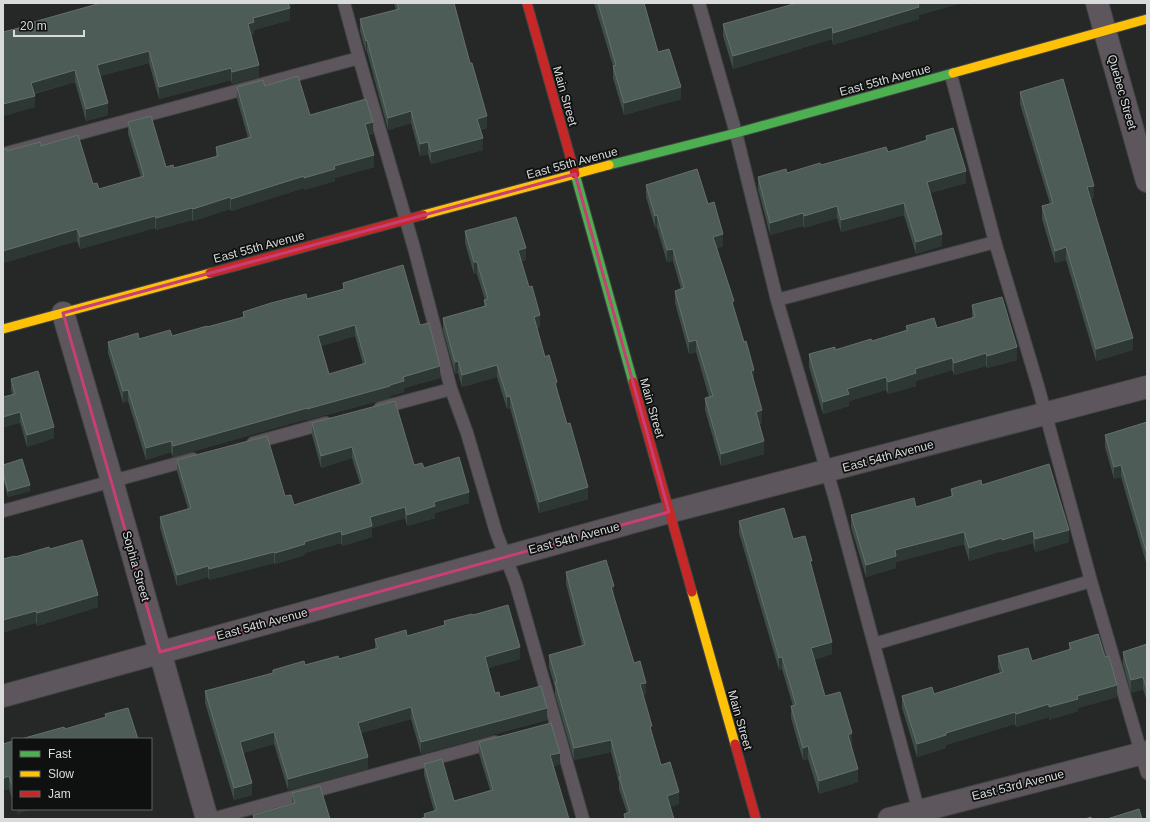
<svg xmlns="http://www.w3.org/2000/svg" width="1150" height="822" viewBox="0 0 1150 822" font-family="Helvetica,sans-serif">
  <rect width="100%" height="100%" fill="#262727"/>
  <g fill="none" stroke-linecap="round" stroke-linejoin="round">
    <defs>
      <path id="lane" d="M344 3 359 58 414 248 451 389 467 433 496 532 516 584 583 819
        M699 3 736 133 777 300 835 499 920 816
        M951 75 995 242 1038 386 1091 581 1147 773
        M3 154 359 58
        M777 300 995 242
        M380 408 451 389
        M253 443 326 423
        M3 511 193 459
        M874 644 1091 581
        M212 819 495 742"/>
      <path id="street" d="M1097 3 1147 181
        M63 313 112 481 207 819
        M3 696 669 512 1147 387
        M889 819 1147 752"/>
      <path id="fast" d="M609 165 736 133 953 73
        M575 174 633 382"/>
      <path id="slow" d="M953 73 1147 19
        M423 215 609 165
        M3 329 210 273
        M692 592 735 744"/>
      <path id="jam" d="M527 3 575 174
        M210 273 423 215
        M633 382 692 592
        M735 744 756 819"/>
    </defs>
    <use href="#lane" stroke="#434444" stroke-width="14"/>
    <use href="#street" stroke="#434444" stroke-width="24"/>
    <use href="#fast" stroke="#434444" stroke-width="11"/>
    <use href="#slow" stroke="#434444" stroke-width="11"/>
    <use href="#jam" stroke="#434444" stroke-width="11"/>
    <use href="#lane" stroke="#5d565c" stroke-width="12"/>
    <use href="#street" stroke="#5d565c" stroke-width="22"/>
    <use href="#fast" stroke="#4caf50" stroke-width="9"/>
    <use href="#slow" stroke="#ffc107" stroke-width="9"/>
    <use href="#jam" stroke="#c62828" stroke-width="9"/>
  </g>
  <path fill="#3e4d48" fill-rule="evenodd" d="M394 3H454L487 128 480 130 483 150 431 164 428 154 420 156 411 123 388 130 367 52H366L360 31V19L396 10Z
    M594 3H644L658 52 681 99 624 115 613 78V66Z
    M797 3H961L919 15V19L833 45 832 39 733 69 723 36V24Z
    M289 6 290 20 254 30V34L251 35 259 77 232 84 231 80 159 99 149 63 100 76 108 115 86 121 75 82 34 94 35 107 3 116V32L23 27V25Z
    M265 86 310 115 373 134 368 135 374 167 335 178V181L304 190V188L231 211 230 209 193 221 192 220 156 230 155 228 80 249 77 241 3 263V149L7 151 41 146 99 189 141 177 128 134V122L166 167 174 168 216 157V147L248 138 237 99V87Z
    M1020 92 1094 198 1091 199 1133 350 1096 361 1066 260 1055 263 1042 219V206L1050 204 1020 104Z
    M926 136 966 183 930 193 942 246 916 254 904 215 841 232 837 218 804 228 803 226 770 235 758 189V177L787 173 821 165 888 152 926 140Z
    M646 185 708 204 723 246 717 248 754 383 762 423 759 424 764 454 721 466 705 410V398L709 397 696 352 689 354 675 303V291L681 289 673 261 667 262 657 228H655L646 197Z
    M465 231 526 260 521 261 540 327 537 328 545 357 557 390 588 499 539 513 510 408 507 409 497 377 462 387 458 373 455 374 443 330V318L484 306V300H485L477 274H474L465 243Z
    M343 283 420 325 440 378 404 388V392L390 396V398L307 420V419L173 457 171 452 146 460 128 401 123 403 108 353V342L172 336 207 327 243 317V312L307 299 343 289ZM355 336 363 364 329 374 321 346Z
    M972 305 1017 360 987 368 986 366 954 375 952 370 916 381V386L888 394 886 390 849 401V406L823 414 809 367V354L835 350 872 341 906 330V326L937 328 972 318Z
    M11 379 54 438 27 447 11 390Z
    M1147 422V566L1121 477 1114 479 1105 447V435Z
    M312 423 414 465 424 468 469 503 435 513V518L407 526 405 518 372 528V537L342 546 341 543 305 553V555L275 564 274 563 209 580 208 577 177 586 160 528V517L188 509 177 471V460L285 496 294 505 360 484 352 458 321 468 312 435Z
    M3 465 30 491 8 497 3 479Z
    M982 485 1069 542 1035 552 1033 543 1002 552V551L969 561 964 544 896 562V568L866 577 851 527V515L916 507 951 496V489Z
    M739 521 793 539 812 568 832 654 814 660 825 696 852 746H851L858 782 819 794 808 759 803 760 791 718V706H793L782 669 779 670 739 533Z
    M50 549 98 607 37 626 15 557Z
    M566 572 614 597 634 663 646 694 643 695 652 733 661 765 679 804 670 807 674 819H624V814L627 813 619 789V783L611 752 574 760 555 694V688L549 667V655L582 645 566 584Z
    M473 615 520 659 488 668 495 693 500 697 547 720 421 754 411 719 361 733 368 769 288 790 274 744 243 753 252 795 234 800 205 703V691L273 673V670L305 665 339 659 375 649V639L407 636 444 626V621Z
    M1069 643 1117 697 1078 708V711L1049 720V717L1016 727 1015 724 946 745V748L917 757 902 708V696L934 694 1000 673 998 668V656L1032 661 1069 650Z
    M1147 644V702L1143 689 1131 693 1123 664V652Z
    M13 741V802L9 789 3 790V744Z
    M479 742 560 764 554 766 424 818V814L434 811 424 775V764L454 801 490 790 479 754Z
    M292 793 330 819H253V815L292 803Z"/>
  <path fill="#2d3734" d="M286 3H301L286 7Z
    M918 3H961L919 15V19L833 45V33Z
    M968 3H974L968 5Z
    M290 8V20L254 30V34L248 36V24L253 18Z
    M832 27V39L733 69V56Z
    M367 40V52H366V41Z
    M149 51V63L97 77V65Z
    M259 65V77L232 84V72Z
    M231 68V80L159 99V87Z
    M75 70V82L31 94V83Z
    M681 87V99L624 115V103Z
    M35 96V107L3 116V104Z
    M108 103V115L86 121V109Z
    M411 111V123L388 130V118Z
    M487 116V128L477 130V119Z
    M373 122V134L365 136V124Z
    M483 138V150L431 164V152Z
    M428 142V154L420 156V144Z
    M374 155V167L335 178V181L304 190V178L334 166Z
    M966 171V183L927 194V182Z
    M304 176V188L231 211V199Z
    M1094 186V198L1087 200V187Z
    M230 197V209L193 221V209Z
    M904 203V215L841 232V220Z
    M837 206V218L804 228V216Z
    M192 208V220L156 230V218Z
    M803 213V226L770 235V223Z
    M657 215V228H655V216Z
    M155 216V228L80 249V237Z
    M77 229V241L3 263V251Z
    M723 234V246L713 249V237Z
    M942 234V246L916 254V242Z
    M1066 247V260L1055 263V251Z
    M526 248V260L518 262V250Z
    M673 249V261L667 262V250Z
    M474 262H477V274H474Z
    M540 315V327L534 329V317Z
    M355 325V336L318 347V336Z
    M1133 338V350L1096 361V349Z
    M696 340V352L689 354V342Z
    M1017 347V360L987 368V356Z
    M986 353V366L954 375V363Z
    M952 358V370L916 381V386L888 394V382L915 369Z
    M458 361V373L455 374V362Z
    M497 365V377L462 387V375Z
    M440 366V378L404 388V392L390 396V398L307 420V409L390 385 403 377Z
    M754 370V383L751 371Z
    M886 377V390L849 401V406L823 414V402L847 389Z
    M557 382V394L555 383Z
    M128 390V401L123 403V391Z
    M510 396V408L507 409V397Z
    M307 408V419L173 457V446Z
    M762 410V423L756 425V412Z
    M20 412V423L3 428V417Z
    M54 427V438L27 447V435Z
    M171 441V452L146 460V448Z
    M764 441V454L721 466V454Z
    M352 447V458L321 468V456Z
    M1121 465V477L1114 479V467Z
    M30 485V491L8 497V491Z
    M588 487V499L539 513V502Z
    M469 492V503L435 513V518L407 526V515L434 502Z
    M405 507V518L372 528V537L342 546V535L370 517Z
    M1069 530V542L1035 552V539Z
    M341 531V543L305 553V555L275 564V553L304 542Z
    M1033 531V543L1002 552V540Z
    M964 532V544L896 562V568L866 577V565L895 550Z
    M1002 538V551L969 561V548Z
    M274 552V563L209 580V569Z
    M208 566V577L177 586V575Z
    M614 586V598L611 587Z
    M98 595V607L37 626V613Z
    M36 611V623L3 633V620Z
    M832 642V654L811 661V648Z
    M520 647V659L485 669V657Z
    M782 657V669L779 670V658Z
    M1143 677V689L1131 693V680Z
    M646 683V694L640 696V684Z
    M1117 685V697L1078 708V711L1049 720V707L1077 696Z
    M1049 704V717L1016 727V714Z
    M411 707V719L358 734V723Z
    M547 708V720L421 754V742Z
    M1015 712V724L946 745V748L917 757V744L946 733Z
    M274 732V744L240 754V742Z
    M852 733V746L848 747V735Z
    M611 740V752L574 760V748Z
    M808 746V759L803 760V748Z
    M560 753V764L550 767V755Z
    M368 757V769L288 790V779Z
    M858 769V782L819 794V781Z
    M9 776V789L3 790V778Z
    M252 783V795L234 800V788Z
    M679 792V804L667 808V796Z
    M17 809H32L17 814Z"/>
  <path fill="#4e5c58" stroke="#64706c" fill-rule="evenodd" d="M101 3H288L290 8 253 18 254 22 248 24 259 65 232 72 231 68 159 87 149 51 97 65 108 103 86 109 75 70 31 83 35 96 3 104V32L23 27V25Z
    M397 3H454L470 63H472L487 116 477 119 483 138 431 152 428 142 420 144 411 111 388 118 367 40 366 41 360 19 399 9Z
    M598 3H644L658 52 669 49 681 87 624 103 613 66 616 65Z
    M797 3H919H918L919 7 833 33 832 27 733 56 723 24Z
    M298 76 310 115 366 99 373 122 365 124 374 155 334 166 335 169 304 178V176L231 199 230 197 193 209 192 208 156 218 155 216 80 237 77 229 3 251V149H7V151L40 142 41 146 78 135 93 184 97 183 99 189 144 176 128 122 151 116 166 167 173 165 174 168 218 156 216 147 251 137 237 87 263 80 265 86Z
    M1063 79 1094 186 1087 187 1133 338 1096 349 1066 247 1055 251 1042 206 1053 203 1020 92Z
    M953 128 966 171 927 182 942 234 916 242 904 203 841 220 837 206 804 216 803 213 770 223 758 177 786 169 787 173 820 163 821 165 886 147 888 152 927 140 926 136Z
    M697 169 708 204 714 202 723 234 713 237 734 301 732 302 744 342 746 341 754 370 751 371 762 410 756 412 764 441 721 454 705 398 713 396 696 340 689 342 675 291 684 288 673 249 667 250 657 215 655 216 646 185Z
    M516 217 526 248 518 250 529 287 532 286 540 315 534 317 545 357 549 355 557 382 555 383 567 424 570 423 588 487 539 502 510 396 507 397 497 365 462 375 458 361 455 362 443 318 486 306 484 300 488 299 477 262H474L465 231Z
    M403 265 420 325 429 323 440 366 403 377 404 381 390 385V386L307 409V408L173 446 171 441 146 448 128 390 123 391 108 342 138 333 139 339 170 330 172 336 207 326V327L244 317 243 312 271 303 306 294 307 299 344 289 343 283ZM355 325 366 363 329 374 318 336Z
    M1002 297 1017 347 987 356 986 353 954 363 952 358 915 369 916 373 888 382 886 377 847 389 849 394 823 402 809 354 835 347V350L871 339 872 341 908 330 906 326 934 318 937 328 975 317 972 305Z
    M38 371 54 427 27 435 20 412 3 417V397L15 394 11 379Z
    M395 401 414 465 422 463 424 468 459 457 469 492 434 502 435 506 407 515 405 507 370 517 372 526 342 535 341 531 304 542 305 544 275 553 274 552 209 569 208 566 177 575 160 517 191 508 177 460 267 436 285 496 291 495 294 505 363 483 352 447 321 456 312 423Z
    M1147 422V554L1121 465 1114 467 1105 435Z
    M22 459 30 485 8 491 3 473V465Z
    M1049 464 1069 530 1035 539 1033 531 1002 540V538L969 548 964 532 895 550 896 556 866 565 851 515 914 498 916 507 953 496 951 489 981 480 982 485Z
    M784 508 793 539 805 536 812 561H810L832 642 811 648 825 696 840 692 852 733 848 735 858 769 819 781 808 746 803 748 791 706 796 705 782 657 779 658 739 521Z
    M82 540 98 595 37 613 36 611 3 620V559L15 556V557L49 547 50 549Z
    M606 560 614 586 611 587 634 663 640 661 646 683 640 684 652 726 650 727 661 765 670 762 679 792 667 796 674 819H625L624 814 630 812 619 777H621L611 740 574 748 555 682H557L549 655 585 645 566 572Z
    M508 605 520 647 485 657 495 693 499 692 500 697 541 686 547 708 421 742 411 707 358 723 368 757 288 779 274 732 240 742 252 783 234 788 205 691 273 673V670L304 661 305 665 338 656 339 659 378 648 375 639 406 630 407 636 445 625 444 621 472 614 473 615Z
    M1098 634 1105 657 1109 656 1117 685 1077 696 1078 699 1049 707V704L1016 714 1015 712 946 733V735L917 744 902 696 932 687 934 694 1003 672 998 656 1028 648 1032 661 1071 649 1069 643Z
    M1147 644V690L1143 677 1131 680 1123 652Z
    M128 708 138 739H21L64 727 65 729 106 717 105 714Z
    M551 723 560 753 550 755 569 819H420L425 817 424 814 437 810 424 764 442 759 454 801 493 790 479 742Z
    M13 741V789L9 776 3 778V744Z
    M320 786 330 819H254L253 815 295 803 292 793Z
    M1139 809 1142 819H1107Z
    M1091 817 1092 819H1085Z"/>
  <path fill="none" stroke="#c73f74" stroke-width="3" stroke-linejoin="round" d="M575 174 669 512 160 652 63 313Z"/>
  <g text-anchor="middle" stroke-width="3.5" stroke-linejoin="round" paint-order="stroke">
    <g font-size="12" fill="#d9dbda" stroke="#0f1110">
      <text transform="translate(885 80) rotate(-15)" y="4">East 55th Avenue</text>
      <text transform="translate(1122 92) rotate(74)" y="4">Quebec Street</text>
      <text transform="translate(565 96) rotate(74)" y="4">Main Street</text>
      <text transform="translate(572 163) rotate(-15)" y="4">East 55th Avenue</text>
      <text transform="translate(259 247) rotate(-15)" y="4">East 55th Avenue</text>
      <text transform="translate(652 408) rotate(74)" y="4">Main Street</text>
      <text transform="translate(888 456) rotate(-15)" y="4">East 54th Avenue</text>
      <text transform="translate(574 538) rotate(-15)" y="4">East 54th Avenue</text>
      <text transform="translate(136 566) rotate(74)" y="4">Sophia Street</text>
      <text transform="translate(262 624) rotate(-15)" y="4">East 54th Avenue</text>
      <text transform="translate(740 720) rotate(74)" y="4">Main Street</text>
      <text transform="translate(1018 785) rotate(-14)" y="4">East 53rd Avenue</text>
    </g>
  </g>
  <rect width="1150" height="822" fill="none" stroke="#d9dbda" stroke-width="8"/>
  <rect x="12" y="738" width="140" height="72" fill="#0f1110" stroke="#606261"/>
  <rect x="20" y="751" width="20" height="6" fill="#4caf50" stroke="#606261"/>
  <text x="48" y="758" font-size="12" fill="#d9dbda">Fast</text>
  <rect x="20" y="771" width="20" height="6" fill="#ffc107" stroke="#606261"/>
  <text x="48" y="778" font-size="12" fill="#d9dbda">Slow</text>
  <rect x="20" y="791" width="20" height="6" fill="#c62828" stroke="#606261"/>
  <text x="48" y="798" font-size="12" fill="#d9dbda">Jam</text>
  <path d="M14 30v6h70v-6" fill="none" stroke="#d9dbda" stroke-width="2"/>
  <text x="20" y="30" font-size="12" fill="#d9dbda" stroke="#0f1110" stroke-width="3" paint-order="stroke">20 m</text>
</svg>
